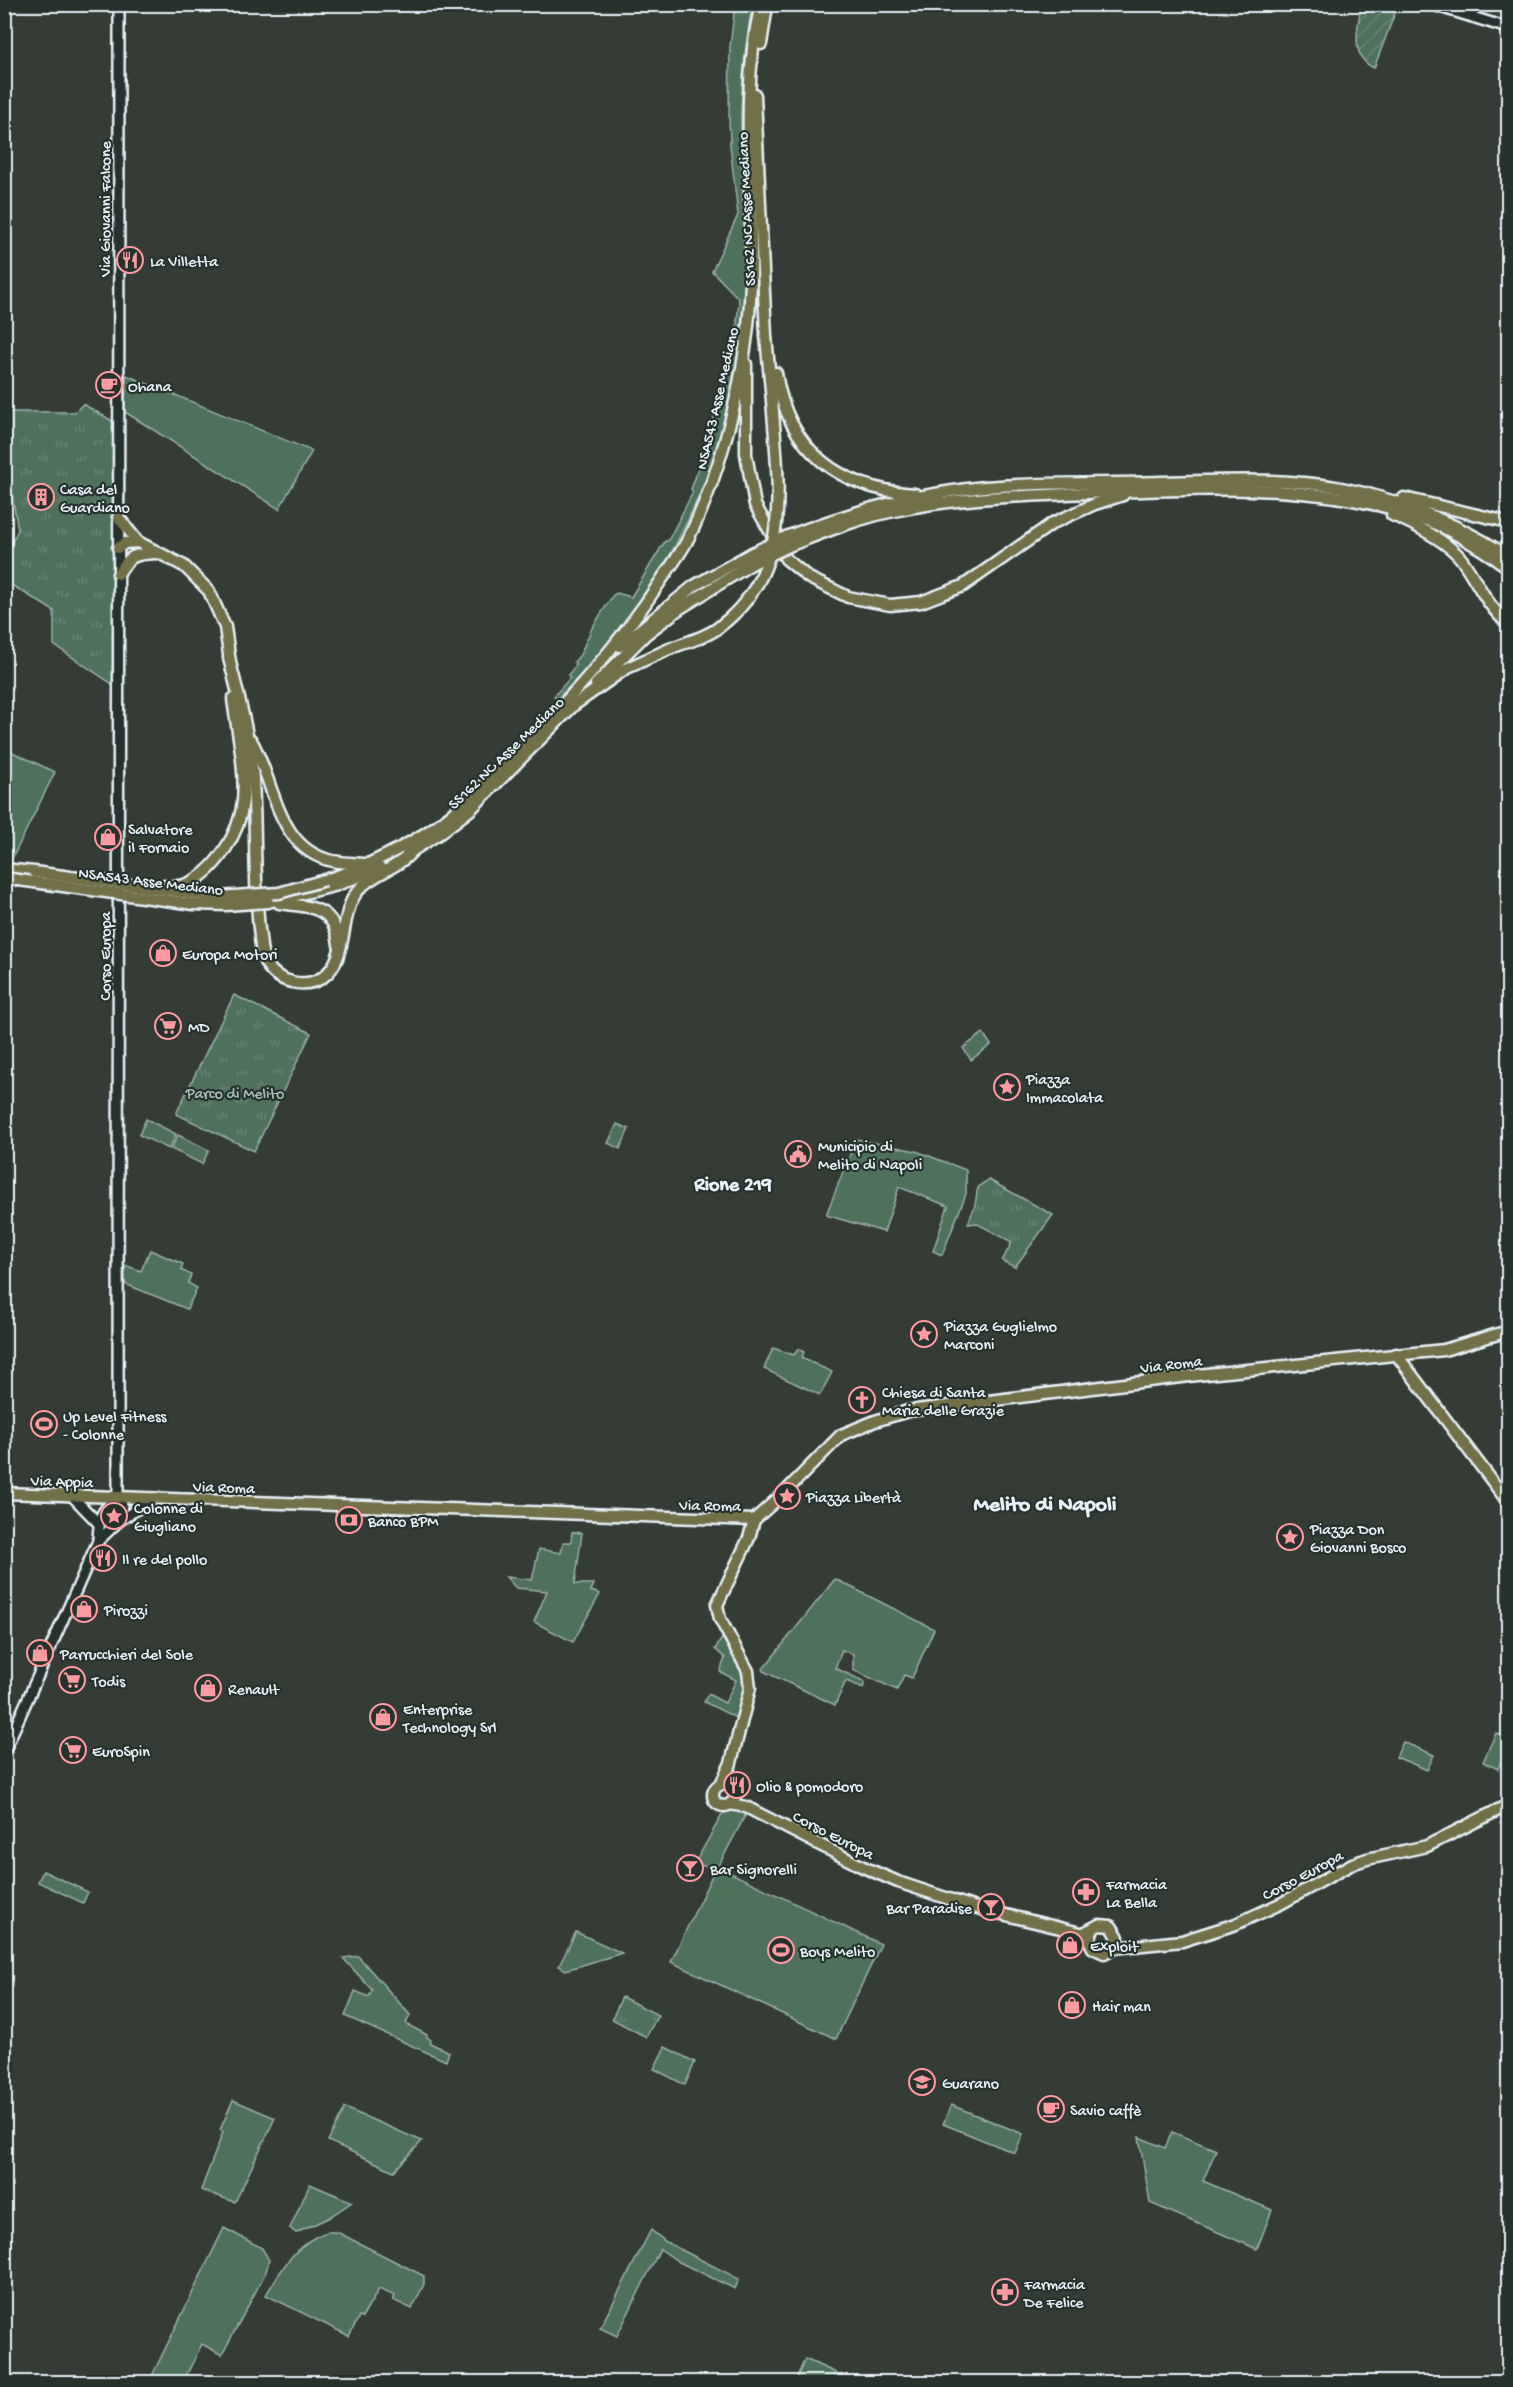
<svg xmlns="http://www.w3.org/2000/svg" width="1513" height="2387" viewBox="0 0 1513 2387" font-family="'Gochi Hand',sans-serif">
  <defs>
    <pattern id="park-tufts" width="24" height="20" patternUnits="userSpaceOnUse" patternTransform="scale(1.5)"><rect width="24" height="20" fill="#4f715c"/><path d="M3 7l-1-3M5 7V3M7 7l1-3M15 17l-1-3M17 17v-4M19 17l1-3" fill="none" stroke="#688674"/></pattern>
    <pattern id="garden-furrows" width="10" height="10" patternUnits="userSpaceOnUse" patternTransform="scale(1.5)"><rect width="10" height="10" fill="#4f715c"/><path d="M-1 1l2-2M0 10L10 0M9 11l2-2" fill="none" stroke="#688674"/></pattern>
  </defs>
  <rect width="100%" height="100%" fill="#343c35"/>
  <filter id="ink" filterUnits="userSpaceOnUse"><feTurbulence type="fractalNoise" baseFrequency=".0167" numOctaves="2"/><feDisplacementMap in="SourceGraphic" scale="12" xChannelSelector="R" yChannelSelector="G"/><feConvolveMatrix kernelMatrix="1 2 1 2 8 2 1 2 1" color-interpolation-filters="sRGB"/></filter>
  <g filter="url(#ink)">
    <g fill="#4f715c" stroke="#9cb1aa" stroke-width="1.5">
      <path d="M735 5H752C746 40 742 76 741 113 740 166 747 218 747 271 746 412 688 556 595 661 583 674 569 687 556 699L554 696 570 678 568 675 576 665 574 662 580 655 592 628 613 595 617 593 631 597 665 541H668L693 492 691 489C709 442 721 396 731 348L735 342 739 302 738 298 712 271 738 215 730 145 729 117 730 47Z"/>
      <path d="M126 375 312 451 279 509 125 412Z"/>
      <path d="M8 750 55 772 5 873 4 757Z"/>
      <path d="M983 1033 991 1045 971 1060 963 1048Z"/>
      <path d="M146 1119 176 1134 169 1149 139 1135Z"/>
      <path d="M617 1124 629 1129 620 1149 608 1143Z"/>
      <path d="M178 1135 209 1150 202 1164 171 1149Z"/>
      <path d="M856 1139 916 1151 966 1170V1194L942 1255 933 1251 948 1206 899 1187 884 1232 826 1215Z"/>
      <path d="M150 1250 183 1264 181 1270 191 1275 188 1283 197 1288 187 1309 125 1284V1265L141 1271Z"/>
      <path d="M773 1348 794 1355 798 1349 804 1352 802 1358 832 1372 820 1395 764 1369Z"/>
      <path d="M572 1532 582 1533 575 1584H594L591 1591 600 1594 573 1642 534 1622 547 1591 516 1588 506 1577 532 1580 539 1549 561 1553 563 1542H571Z"/>
      <path d="M835 1579 934 1629 912 1678 904 1675 897 1690 853 1670V1654L842 1650 835 1668 865 1682 863 1688 846 1681 835 1705 763 1671V1669Z"/>
      <path d="M722 1638C749 1670 749 1680 738 1719L704 1702 708 1694 725 1703 736 1680 720 1672 725 1658 715 1649Z"/>
      <path d="M1496 1733 1508 1738V1744L1498 1769 1483 1762Z"/>
      <path d="M1403 1742 1434 1755 1427 1770 1396 1757Z"/>
      <path d="M730 1809H738L746 1814 718 1867 881 1944 836 2039 671 1962 716 1867 703 1866 696 1861 722 1815Z"/>
      <path d="M43 1871 88 1892 83 1903 38 1882Z"/>
      <path d="M576 1932 622 1953 566 1970 559 1966Z"/>
      <path d="M358 1956 410 2015 406 2024 427 2035V2037L431 2040 430 2043 449 2052 446 2061 345 2016 355 1991 369 1997 372 1990 343 1958Z"/>
      <path d="M665 2047 695 2062 685 2085 654 2069Z"/>
      <path d="M233 2100 275 2118 235 2202 201 2190 223 2132 220 2130Z"/>
      <path d="M951 2105 1023 2134 1015 2153 943 2124Z"/>
      <path d="M345 2108 422 2141 394 2171 328 2141Z"/>
      <path d="M1172 2132 1216 2150 1203 2181 1272 2210 1257 2249 1150 2203 1139 2137 1165 2148Z"/>
      <path d="M310 2184 352 2202 328 2218 296 2233 290 2228Z"/>
      <path d="M224 2228 262 2248 269 2260 266 2272 222 2355 202 2344 183 2382H149Z"/>
      <path d="M651 2230 666 2242 739 2279 735 2289 679 2262 660 2249 617 2336 600 2328Z"/>
      <path d="M327 2232H337L424 2276V2284L412 2309 393 2300 395 2296 379 2289 362 2318 359 2317 349 2336 266 2295C281 2270 297 2241 327 2232Z"/>
      <path d="M805 2359 836 2373 832 2382H804L796 2379Z"/>
    </g>
    <g fill="url(#park-tufts)" stroke="#9cb1aa" stroke-width="1.5">
      <path d="M83 404 114 422V685L54 645V611L5 581 4 557 18 530 5 453V412H75Z"/>
      <path d="M234 995 311 1033 254 1151 176 1114Z"/>
      <path d="M989 1180 1053 1215 1015 1267 1002 1261 1012 1242 976 1223 968 1224C970 1217 974 1210 975 1204 979 1189 973 1188 989 1180Z"/>
      <path d="M622 1997 658 2015 646 2037 612 2019Z"/>
    </g>
    <path fill="url(#garden-furrows)" stroke="#9cb1aa" stroke-width="1.5" d="M1361 5H1398L1374 68C1349 57 1358 27 1361 5Z"/>
    <g fill="none" stroke-linecap="round" stroke-linejoin="round">
      <defs>
        <g id="secondary">
          <path d="M1430 4 1508 28"/>
          <path d="M72 1496 99 1524"/>
          <path d="M119 1521 122 1505 118 1498 119 4"/>
          <path d="M98 1541 119 1521 154 1498"/>
          <path d="M4 1752 98 1541C99 1519 99 1511 118 1498"/>
        </g>
        <g id="primary">
          <path d="M1396 1354 1508 1502"/>
          <path d="M4 1493 754 1520 784 1493 841 1435 875 1421 908 1411 1197 1375 1444 1350 1508 1331"/>
          <path d="M721 1784 731 1763 750 1688 748 1671 720 1619 717 1605 749 1538 754 1520"/>
          <circle cx="724" cy="1795" r="11"/>
          <path d="M730 1804 746 1807 863 1867 898 1882 973 1907 1089 1935"/>
          <path d="M1082 1934 1099 1925 1111 1926 1118 1937 1114 1948 1104 1953 1093 1948 1089 1940 1093 1929"/>
          <path d="M1114 1948 1182 1941 1236 1924 1282 1903 1352 1864 1367 1859 1427 1846 1508 1805"/>
        </g>
        <g id="trunk">
          <path d="M761 44 767 6"/>
          <path d="M755 95 766 336 773 412"/>
          <path d="M746 364V454L755 505 786 559 809 578 848 597 890 605 921 602 963 586 1053 523 1095 504 1123 495"/>
          <path d="M776 373C788 451 839 489 915 494"/>
          <path d="M1404 498 1508 522"/>
          <path d="M1392 515C1413 523 1450 543 1462 560 1479 584 1486 605 1508 624"/>
          <path d="M118 517 138 542 184 566 209 591 225 627 230 662"/>
          <path d="M786 537C849 512 916 494 984 487 1042 482 1102 484 1160 482 1220 481 1283 477 1342 488 1403 500 1456 523 1508 556"/>
          <path d="M791 545C825 532 859 518 894 511 957 497 1024 496 1089 493 1194 489 1302 482 1404 512 1442 523 1476 545 1508 567"/>
          <path d="M118 548 125 543 138 542"/>
          <path d="M118 574C130 555 134 554 156 553"/>
          <path d="M620 646 694 586 752 553"/>
          <path d="M229 658C239 698 250 738 253 779 256 829 254 879 259 929 261 941 260 955 267 965 278 983 306 989 323 977 347 960 340 922 353 898 367 873 397 871 413 850"/>
          <path d="M596 684 646 634 679 609 753 563"/>
          <path d="M251 740C275 781 276 850 333 861 343 863 354 863 365 864"/>
          <path d="M407 854 440 833 471 809 574 705 625 669 669 649"/>
          <path d="M4 869 34 872"/>
          <path d="M325 880C360 870 395 852 426 833 456 814 480 789 505 764 563 707 618 647 662 579 671 566 681 553 688 539 716 484 738 403 746 342 762 230 734 116 761 4"/>
          <path d="M160 886C168 886 177 887 184 885 215 874 240 833 243 801 246 767 237 731 233 699"/>
          <path d="M268 902 334 886 380 868"/>
          <path d="M279 903C309 907 335 905 339 945"/>
        </g>
      </defs>
      <use href="#secondary" stroke="#e8f1f8" stroke-width="14"/>
      <use href="#primary" stroke="#e8f1f8" stroke-width="15"/>
      <use href="#trunk" stroke="#e8f1f8" stroke-width="15"/>
      <use href="#secondary" stroke="#26332d" stroke-width="9"/>
      <use href="#primary" stroke="#726f4a" stroke-width="10"/>
      <use href="#trunk" stroke="#726f4a" stroke-width="10"/>
      <defs>
        <g id="trunk-bridge">
          <path d="M752 553 786 537"/>
          <path d="M753 563 791 545"/>
          <path d="M669 649C685 642 706 638 719 627 791 573 779 491 773 412"/>
          <path d="M34 872 218 897 279 893 325 880"/>
          <path d="M4 878 194 904 226 905 268 902"/>
        </g>
      </defs>
      <use href="#trunk-bridge" stroke="#e8f1f8" stroke-width="15" stroke-linecap="butt"/>
      <use href="#trunk-bridge" stroke="#726f4a" stroke-width="10"/>
    </g>
  </g>
  <defs>
    <symbol id="restaurant-ring" viewBox="-11 -11 22 22"><circle r="9.5" fill="#26332d" stroke="#ff9aa2" stroke-width="1.5"/><path d="M-5-6h1v4h1v-4h1v4h1v-4h1v5L-1.5 .5V6h-2V.5L-5-1ZM5-6V6H3V1.5H1.5Q1.5-4 5-6Z" fill="#ff9aa2"/></symbol>
    <symbol id="cafe-ring" viewBox="-11 -11 22 22"><circle r="9.5" fill="#26332d" stroke="#ff9aa2" stroke-width="1.5"/><path d="M-5.5-4.5H6V0H3Q3 3.5 0 3.5H-2.5Q-5.5 3.5-5.5 0ZM3-3.2v2h1.7v-2ZM-6 4.5H4V6H-6Z" fill="#ff9aa2"/></symbol>
    <symbol id="building-ring" viewBox="-11 -11 22 22"><circle r="9.5" fill="#26332d" stroke="#ff9aa2" stroke-width="1.5"/><path d="M-4-6H4V6H1V3H-1V6H-4ZM-2.5-4.3h1.7v1.8h-1.7ZM.8-4.3h1.7v1.8H.8ZM-2.5-1h1.7V.8h-1.7ZM.8-1h1.7V.8H.8Z" fill="#ff9aa2"/></symbol>
    <symbol id="shop-ring" viewBox="-11 -11 22 22"><circle r="9.5" fill="#26332d" stroke="#ff9aa2" stroke-width="1.5"/><path d="M-5-2.5h2.3a2.7 3.5 0 0 1 5.4 0H5L5.5 6h-11ZM-1.5-2.5h3a1.5 2.3 0 0 0-3 0Z" fill="#ff9aa2"/></symbol>
    <symbol id="supermarket-ring" viewBox="-11 -11 22 22"><circle r="9.5" fill="#26332d" stroke="#ff9aa2" stroke-width="1.5"/><path d="M-6-5.5h2.5l.6 2H6L4.5 2H-2.5L-4.4-4H-6ZM-1.5 3.2a1.3 1.3 0 1 0 .1 0ZM3 3.2a1.3 1.3 0 1 0 .1 0Z" fill="#ff9aa2"/></symbol>
    <symbol id="sight-ring" viewBox="-11 -11 22 22"><circle r="9.5" fill="#26332d" stroke="#ff9aa2" stroke-width="1.5"/><path d="M0-6L1.8-2.2L6-1.7L2.9 1.2L3.7 5.4L0 3.3L-3.7 5.4L-2.9 1.2L-6-1.7L-1.8-2.2Z" fill="#ff9aa2"/></symbol>
    <symbol id="civic-ring" viewBox="-11 -11 22 22"><circle r="9.5" fill="#26332d" stroke="#ff9aa2" stroke-width="1.5"/><path d="M-.6-6.5H3V-4.5H.6V-3L4-1V1h2V6H-6V1h2V-1L-.6-3ZM-1.2 2.5V6h2.4V2.5Z" fill="#ff9aa2"/></symbol>
    <symbol id="church-ring" viewBox="-11 -11 22 22"><circle r="9.5" fill="#26332d" stroke="#ff9aa2" stroke-width="1.5"/><path d="M-1.2-6h2.4v3.5h3.3v2.4h-3.3V6h-2.4V-.1h-3.3v-2.4h3.3Z" fill="#ff9aa2"/></symbol>
    <symbol id="stadium-ring" viewBox="-11 -11 22 22"><circle r="9.5" fill="#26332d" stroke="#ff9aa2" stroke-width="1.5"/><path d="M0-5a6.5 5 0 1 0 0 10a6.5 5 0 1 0 0-10ZM-3.5-1.8h7v3.6h-7Z" fill="#ff9aa2"/></symbol>
    <symbol id="bank-ring" viewBox="-11 -11 22 22"><circle r="9.5" fill="#26332d" stroke="#ff9aa2" stroke-width="1.5"/><path d="M-6-4H6V4H-6ZM0-2.3a2.3 2.3 0 1 0 0 4.6a2.3 2.3 0 1 0 0-4.6Z" fill="#ff9aa2"/></symbol>
    <symbol id="bar-ring" viewBox="-11 -11 22 22"><circle r="9.5" fill="#26332d" stroke="#ff9aa2" stroke-width="1.5"/><path d="M-6-5H6L.8 .8V4.5H3.5V6h-7V4.5H-.8V.8Z" fill="#ff9aa2"/></symbol>
    <symbol id="pharmacy-ring" viewBox="-11 -11 22 22"><circle r="9.5" fill="#26332d" stroke="#ff9aa2" stroke-width="1.5"/><path d="M-2-6h4v4h4v4h-4v4h-4v-4h-4v-4h4Z" fill="#ff9aa2"/></symbol>
    <symbol id="school-ring" viewBox="-11 -11 22 22"><circle r="9.5" fill="#26332d" stroke="#ff9aa2" stroke-width="1.5"/><path d="M0-5L7-2L0 1L-7-2ZM-4 1L0 2.5L4 1V4Q0 6-4 4Z" fill="#ff9aa2"/></symbol>
  </defs>
  <g fill-rule="evenodd">
    <use href="#restaurant-ring" x="115" y="245" width="30" height="30"/>
    <use href="#cafe-ring" x="94" y="370" width="30" height="30"/>
    <use href="#building-ring" x="26" y="482" width="30" height="30"/>
    <use href="#shop-ring" x="93" y="822" width="30" height="30"/>
    <use href="#shop-ring" x="148" y="938" width="30" height="30"/>
    <use href="#supermarket-ring" x="153" y="1011" width="30" height="30"/>
    <use href="#sight-ring" x="992" y="1072" width="30" height="30"/>
    <use href="#civic-ring" x="783" y="1139" width="30" height="30"/>
    <use href="#sight-ring" x="909" y="1319" width="30" height="30"/>
    <use href="#church-ring" x="847" y="1385" width="30" height="30"/>
    <use href="#stadium-ring" x="29" y="1409" width="30" height="30"/>
    <use href="#sight-ring" x="772" y="1481" width="30" height="30"/>
    <use href="#sight-ring" x="99" y="1501" width="30" height="30"/>
    <use href="#bank-ring" x="334" y="1505" width="30" height="30"/>
    <use href="#sight-ring" x="1275" y="1522" width="30" height="30"/>
    <use href="#restaurant-ring" x="88" y="1543" width="30" height="30"/>
    <use href="#shop-ring" x="69" y="1594" width="30" height="30"/>
    <use href="#shop-ring" x="25" y="1638" width="30" height="30"/>
    <use href="#supermarket-ring" x="57" y="1665" width="30" height="30"/>
    <use href="#shop-ring" x="193" y="1673" width="30" height="30"/>
    <use href="#shop-ring" x="368" y="1702" width="30" height="30"/>
    <use href="#supermarket-ring" x="58" y="1735" width="30" height="30"/>
    <use href="#restaurant-ring" x="722" y="1770" width="30" height="30"/>
    <use href="#bar-ring" x="675" y="1853" width="30" height="30"/>
    <use href="#pharmacy-ring" x="1071" y="1877" width="30" height="30"/>
    <use href="#bar-ring" x="976" y="1892" width="30" height="30"/>
    <use href="#shop-ring" x="1055" y="1930" width="30" height="30"/>
    <use href="#stadium-ring" x="766" y="1935" width="30" height="30"/>
    <use href="#shop-ring" x="1057" y="1990" width="30" height="30"/>
    <use href="#school-ring" x="907" y="2067" width="30" height="30"/>
    <use href="#cafe-ring" x="1036" y="2094" width="30" height="30"/>
    <use href="#pharmacy-ring" x="990" y="2277" width="30" height="30"/>
  </g>
  <g text-anchor="middle" stroke-width="4.5" stroke-linejoin="round" paint-order="stroke">
    <g font-size="16" fill="#e8f1f8" stroke="#26332d">
      <text transform="translate(104 209) rotate(-90)" y="6">Via Giovanni Falcone</text>
      <text transform="translate(745 209) rotate(-93)" y="6">SS162 NC Asse Mediano</text>
      <text transform="translate(716 398) rotate(-77)" y="6">NSA543 Asse Mediano</text>
      <text transform="translate(505 752) rotate(-44)" y="6">SS162 NC Asse Mediano</text>
      <text transform="translate(151 880) rotate(7)" y="6">NSA543 Asse Mediano</text>
      <text transform="translate(104 956) rotate(-90)" y="6">Corso Europa</text>
      <text transform="translate(1171 1363) rotate(-7)" y="6">Via Roma</text>
      <text transform="translate(62 1480) rotate(2)" y="6">Via Appia</text>
      <text transform="translate(224 1486) rotate(2)" y="6">Via Roma</text>
      <text transform="translate(710 1504) rotate(1)" y="6">Via Roma</text>
      <text transform="translate(834 1834) rotate(27)" y="6">Corso Europa</text>
      <text transform="translate(1302 1874) rotate(-28)" y="6">Corso Europa</text>
    </g>
    <g font-size="16" fill="#e8f1f8" stroke="#26332d" text-anchor="start">
      <text x="150" y="266">La Villetta</text>
      <text x="128" y="391">Ohana</text>
      <text x="60" y="494">Casa del<tspan x="60" dy="18">Guardiano</tspan></text>
      <text x="128" y="834">Salvatore<tspan x="128" dy="18">il Fornaio</tspan></text>
      <text x="182" y="959">Europa Motori</text>
      <text x="188" y="1032">MD</text>
      <text x="1026" y="1084">Piazza<tspan x="1026" dy="18">Immacolata</tspan></text>
      <text x="818" y="1151">Municipio di<tspan x="818" dy="18">Melito di Napoli</tspan></text>
      <text x="944" y="1331">Piazza Guglielmo<tspan x="944" dy="18">Marconi</tspan></text>
      <text x="882" y="1397">Chiesa di Santa<tspan x="882" dy="18">Maria delle Grazie</tspan></text>
      <text x="63" y="1421">Up Level Fitness<tspan x="63" dy="18">- Colonne</tspan></text>
      <text x="806" y="1502">Piazza Libertà</text>
      <text x="134" y="1513">Colonne di<tspan x="134" dy="18">Giugliano</tspan></text>
      <text x="368" y="1526">Banco BPM</text>
      <text x="1310" y="1534">Piazza Don<tspan x="1310" dy="18">Giovanni Bosco</tspan></text>
      <text x="122" y="1564">Il re del pollo</text>
      <text x="104" y="1615">Pirozzi</text>
      <text x="60" y="1659">Parrucchieri del Sole</text>
      <text x="92" y="1686">Todis</text>
      <text x="228" y="1694">Renault</text>
      <text x="403" y="1714">Enterprise<tspan x="403" dy="18">Technology Srl</tspan></text>
      <text x="92" y="1756">EuroSpin</text>
      <text x="756" y="1791">Olio &amp; pomodoro</text>
      <text x="710" y="1874">Bar Signorelli</text>
      <text x="1106" y="1889">Farmacia<tspan x="1106" dy="18">La Bella</tspan></text>
      <text x="972" y="1913" text-anchor="end">Bar Paradise</text>
      <text x="1090" y="1951">Exploit</text>
      <text x="800" y="1956">Boys Melito</text>
      <text x="1092" y="2011">Hair man</text>
      <text x="942" y="2088">Guarano</text>
      <text x="1070" y="2115">Savio caffè</text>
      <text x="1024" y="2289">Farmacia<tspan x="1024" dy="18">De Felice</tspan></text>
    </g>
    <g font-size="16" fill="#abbeba" stroke="#26332d">
      <text x="235" y="1098">Parco di Melito</text>
    </g>
    <g font-size="20" font-weight="bold" fill="#e8f1f8" stroke="#26332d">
      <text x="733" y="1190">Rione 219</text>
    </g>
    <g font-size="22" font-weight="bold" fill="#e8f1f8" stroke="#26332d">
      <text x="1045" y="1510">Melito di Napoli</text>
    </g>
  </g>
  <rect width="1513" height="2387" fill="none" stroke="#26332d" stroke-width="24"/>
  <rect x="12" y="12" width="1489" height="2363" fill="none" stroke="#e8f1f8" stroke-width="2" filter="url(#ink)"/>
</svg>
